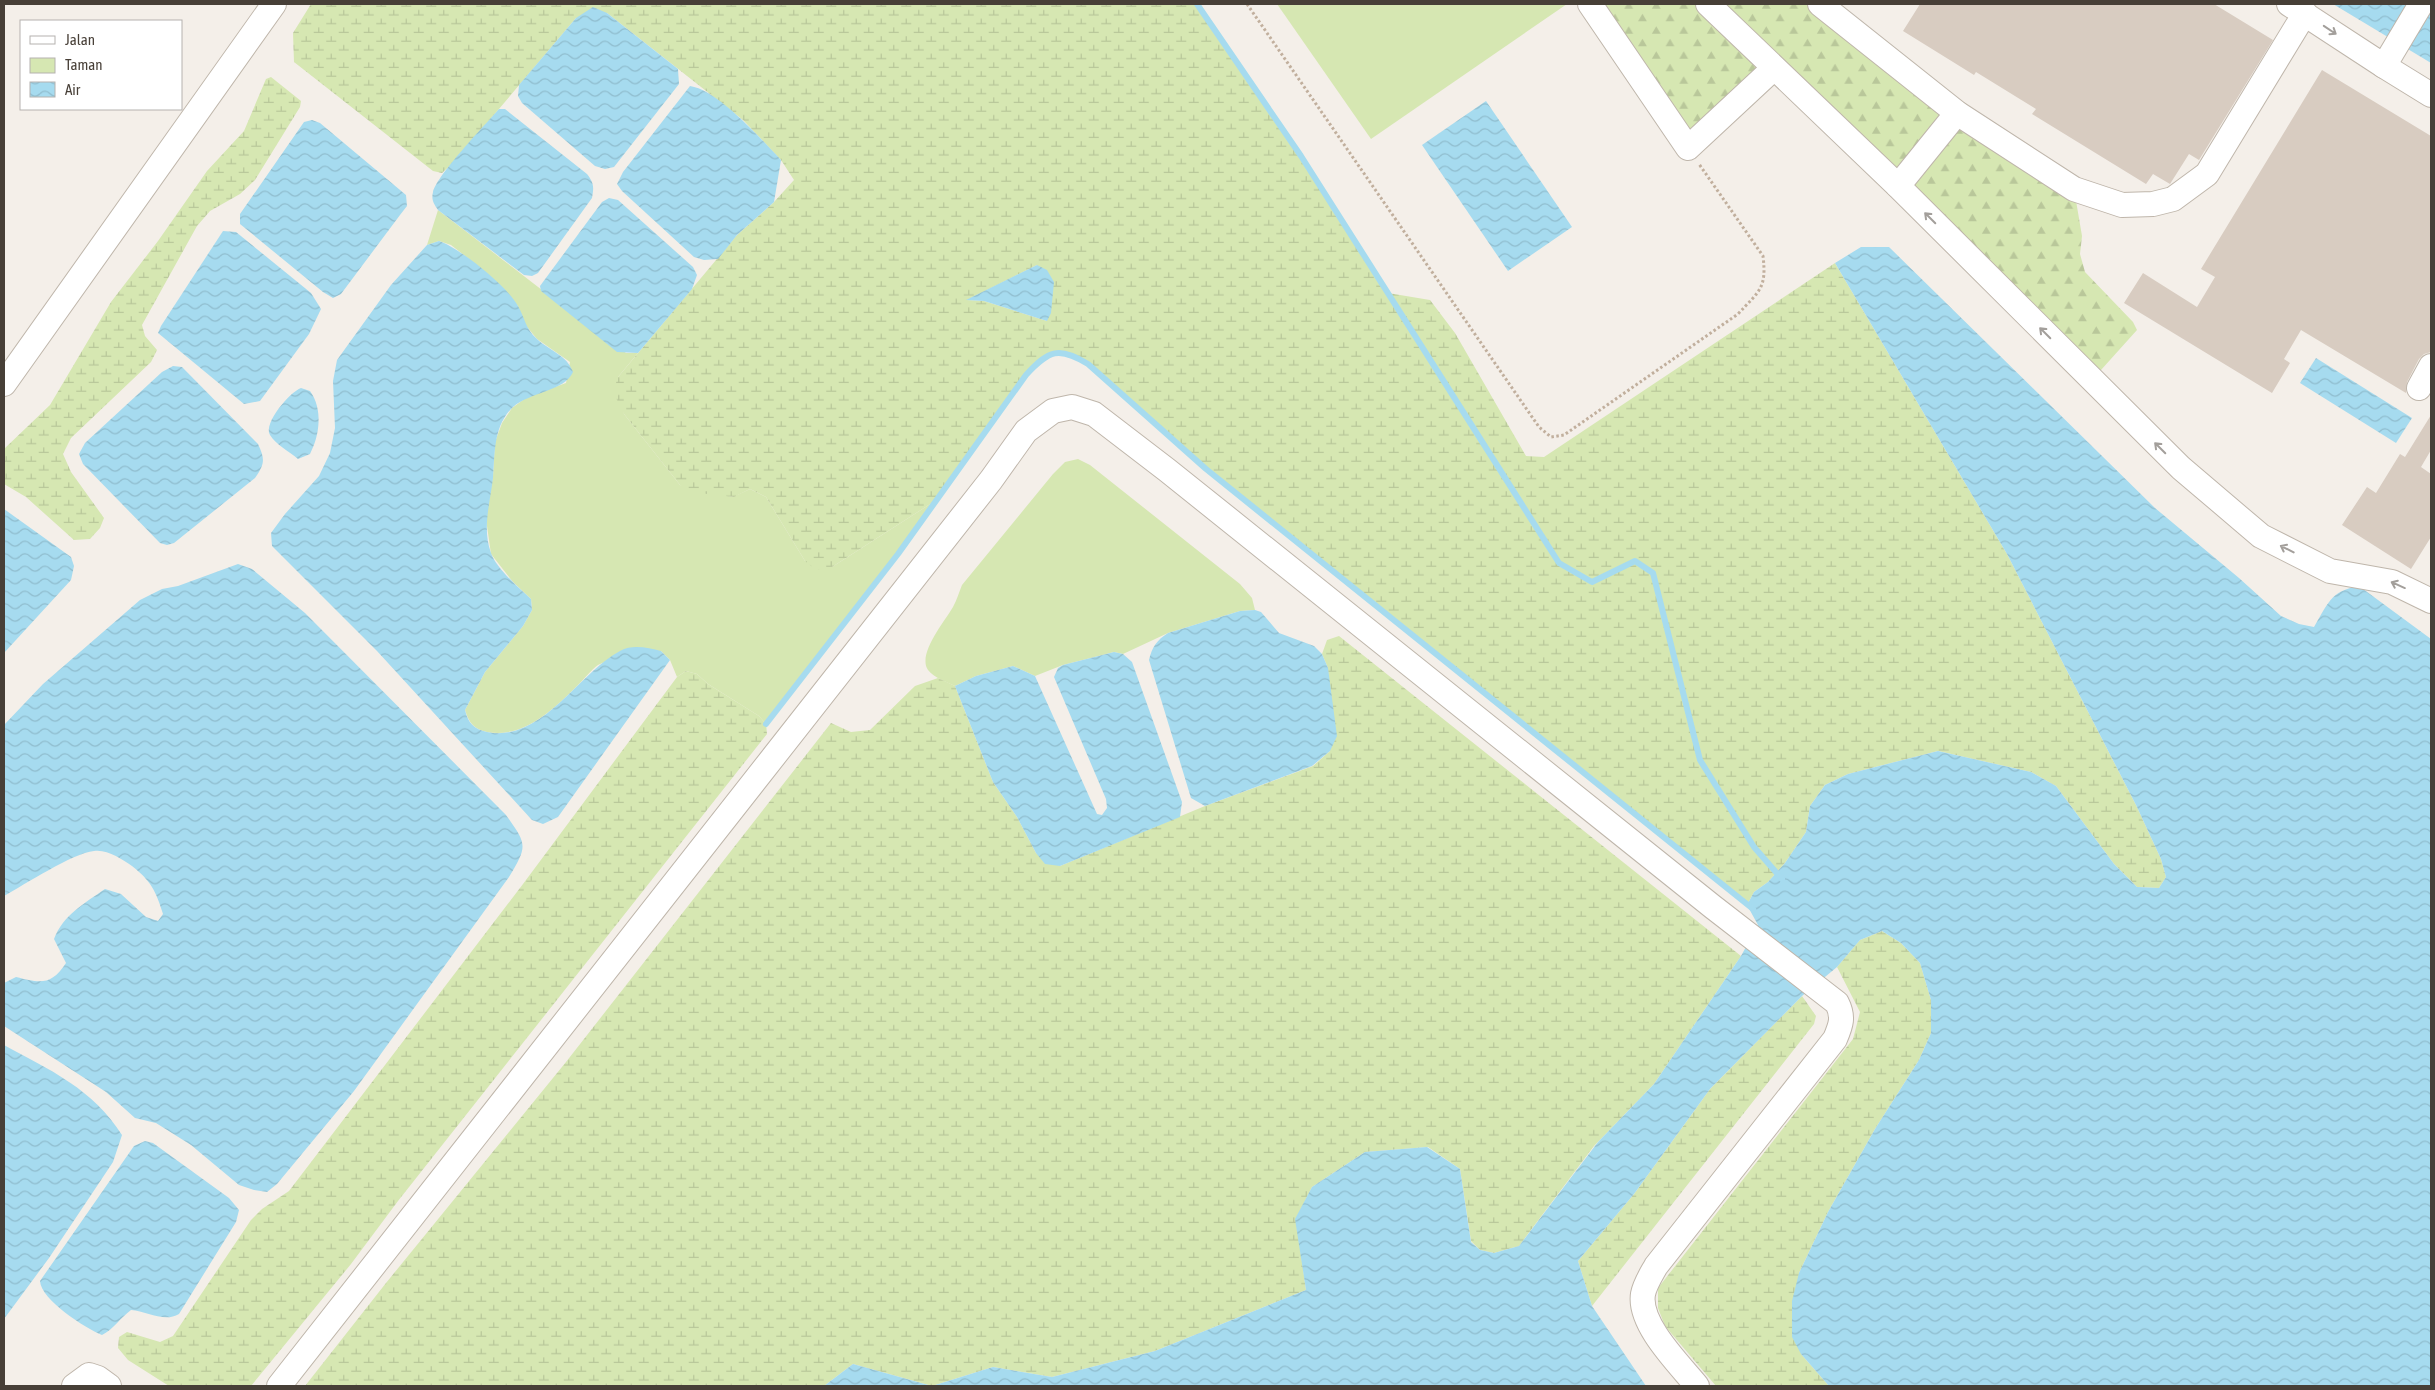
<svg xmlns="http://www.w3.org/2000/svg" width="2435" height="1390" viewBox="0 0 2435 1390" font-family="'Asap Condensed',sans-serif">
  <defs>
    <pattern id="forest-firs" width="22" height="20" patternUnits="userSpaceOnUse" patternTransform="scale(1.25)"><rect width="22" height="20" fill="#d6e7b2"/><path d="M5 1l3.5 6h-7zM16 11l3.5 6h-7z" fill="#b9c79a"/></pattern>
    <pattern id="wetland-marsh" width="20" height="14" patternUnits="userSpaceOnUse" patternTransform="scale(1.25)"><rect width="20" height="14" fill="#d6e7b2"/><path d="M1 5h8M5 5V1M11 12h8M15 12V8" fill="none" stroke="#b9c79a"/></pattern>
    <pattern id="water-waves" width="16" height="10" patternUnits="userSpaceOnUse" patternTransform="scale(1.25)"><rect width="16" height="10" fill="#a6dbef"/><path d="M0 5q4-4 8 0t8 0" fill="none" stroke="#90bdce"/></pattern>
  </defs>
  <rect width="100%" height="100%" fill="#f4efe9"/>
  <g fill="#d6e7b2">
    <path d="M1277 4H1567L1371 139Z"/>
    <path d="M438 210C501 258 563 307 626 353H638L618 377 624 414 680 485 733 497 750 489 766 497 805 561 832 567 938 499 766 724 759 716 708 684 697 674 686 671 677 677 670 660 661 651C648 654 608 659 598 665 591 670 585 678 579 684 555 708 524 739 487 732 474 729 469 723 465 710L485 672 523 626 532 610 531 599 513 582 491 554 486 519 493 476 495 442 502 423 512 408 527 397 566 383 570 362 537 339 523 322 518 306 503 289 474 263 451 245 439 241 427 245Z"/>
    <path d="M1078 459 1090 465 1240 584 1252 598 1255 610 1240 611 1168 633 1123 654 1114 652 1063 665 1035 676 1013 666 976 676 955 686C947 682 934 678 928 670 917 654 945 621 953 607 957 600 959 592 962 585L1053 474 1065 462Z"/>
  </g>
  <path fill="url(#forest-firs)" d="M1590 4H1820L2074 189 2082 236 2080 254 2085 272 2133 322 2137 330 2092 380 1775 68 1688 148Z"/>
  <g fill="url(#wetland-marsh)" fill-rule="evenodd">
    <path d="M311 4H1197L1301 156 1388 293 1430 300 1455 333 1526 456 1544 457 1835 263 2007 554 2136 805 2161 859 2166 877 2159 888 2137 887 2114 864 2056 786 2031 772 1938 751 1848 774 1825 785 1810 806 1806 832 1785 863 1768 882 1754 892 1747 905 1206 469 1088 364C1059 346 1049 350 1026 375L938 499 832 567 816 570 805 561 766 497 750 489 734 497 690 492 680 485 624 414 613 392 618 377 737 235 774 202 794 180 781 160 743 120 607 13 576 18 454 162 442 173 433 171 294 62 293 33ZM1037 265 1047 321 984 301 967 300Z"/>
    <path d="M271 77 301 101 300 107 255 180 240 194 210 211 197 226 142 325 145 336 157 350 151 362 71 438 63 454 71 472 104 518 100 528 90 539 74 540 26 497 4 484V449L50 405 111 302 158 241 207 171 244 131 266 79Z"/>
    <path d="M1339 636 1741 956 1654 1084 1594 1146 1519 1246 1494 1253 1480 1250 1471 1241 1460 1169 1428 1147 1365 1152 1312 1187 1296 1219 1306 1290 1155 1351 1052 1377 993 1367 932 1386 853 1364 824 1386H305L386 1283 566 1062 831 723 851 732 870 730 915 686 938 678 955 686 993 782 1017 817 1036 853 1060 866 1205 806 1313 766 1330 751 1328 668 1322 654 1327 640Z"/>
    <path d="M686 671 697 674 708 684 759 716 766 724 767 734 398 1201 351 1264 251 1386H169L128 1360 118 1348 119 1337 127 1332 160 1342 173 1336 251 1220 262 1209 289 1191 523 884 677 677Z"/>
    <path d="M1882 931 1901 943 1920 963 1931 1000V1033L1919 1060 1875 1129 1828 1212 1799 1273 1801 1354 1829 1386H1716L1665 1326 1658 1308V1288L1853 1039 1860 1012 1837 967 1860 940Z"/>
    <path d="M1802 996 1816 1016 1814 1024 1592 1306 1578 1261 1634 1194 1710 1089Z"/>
  </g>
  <g fill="url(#water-waves)">
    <path d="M2333 4H2431V63Z"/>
    <path d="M593 7 607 13 678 69 679 84 614 167 605 169 595 166 522 103 518 96 519 85 576 18Z"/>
    <path d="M690 86C718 90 761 139 781 160L774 202 737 235 718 259 704 260 694 257 622 191 617 184 623 172Z"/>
    <path d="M1486 101 1572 227 1508 271 1422 145Z"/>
    <path d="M499 109H505L587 174C594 183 594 187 592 198L538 273 532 276 524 275 438 210C434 204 431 200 433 192 437 175 485 125 499 109Z"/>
    <path d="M312 120 320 123 406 195 407 206 400 215 341 294 333 298 323 292 240 224V214L304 122Z"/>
    <path d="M609 198 618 200 693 267 697 275 692 289 638 353 617 352 541 291 540 286 602 202Z"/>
    <path d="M223 231 236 232 311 293 321 309 309 334 260 401 244 404 158 333 161 326Z"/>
    <path d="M439 241C460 248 507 286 518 306 525 318 525 328 537 339 550 351 567 355 573 372 565 391 530 392 513 407 493 426 495 454 493 478 490 503 482 529 491 553 496 568 519 588 531 599L532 610 523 626 485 672 465 710C468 723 474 729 487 732 542 743 578 673 620 651 633 644 648 648 661 651L670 660 558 817 543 824 532 820 377 651 272 546 271 533 285 514 319 476 330 453 335 428 333 381 337 360 391 285 427 245Z"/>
    <path d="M1861 247H1889L2155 508 2239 578 2281 616 2299 624 2314 627C2328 604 2330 591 2359 586L2431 639V1386H1829L1801 1354 1792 1337V1301L1799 1273 1828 1212 1875 1129 1919 1060 1931 1033V1000L1920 963 1901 943 1882 931 1860 940 1837 967 1802 996 1710 1089 1634 1194 1578 1261 1592 1306 1646 1386H824L853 1364 932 1386 993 1367 1052 1377 1155 1351 1306 1290 1295 1219 1312 1187 1365 1152 1427 1147 1460 1169 1471 1242 1480 1250 1494 1253 1519 1246 1598 1142 1654 1084 1741 956 1758 925 1747 905 1754 892 1768 882 1785 863 1806 832 1810 806 1825 785 1848 774 1938 751 2031 772 2056 786 2114 864 2137 887 2159 888 2166 877 2161 859 2136 805 2007 554 1835 263Z"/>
    <path d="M1037 265 1047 270 1054 282 1051 313 1047 321 984 301 966 300Z"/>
    <path d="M2316 358 2412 418 2396 443 2300 383Z"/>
    <path d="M173 366 182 367 258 444C265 459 265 464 255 478L174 543 167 545 160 543 83 464 79 454 85 443 162 372Z"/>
    <path d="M301 388 310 391C323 409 320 435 310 454L298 459C290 452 275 444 270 435 263 423 290 392 301 388Z"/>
    <path d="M4 509 71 557 74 566 71 580 4 653Z"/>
    <path d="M238 564 252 569 305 613 506 815C527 845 528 845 509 877L354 1091 277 1184 267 1192 254 1190 239 1185 191 1145 156 1123 135 1118 106 1092 4 1026V983L16 977C40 983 51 986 66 963L54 939C63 915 85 903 105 889L121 894 146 917 158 921 163 914C156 891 151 881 132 866 122 859 107 849 94 851 73 853 24 885 4 896V725L43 684 140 600 162 589 178 586Z"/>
    <path d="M1255 610 1261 612 1279 633 1314 646 1322 654 1328 668 1337 736 1330 751 1312 766 1205 806 1191 798 1149 660C1152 647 1157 640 1168 633L1240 611Z"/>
    <path d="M1114 652 1123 654 1132 662 1182 802 1180 817 1060 866 1045 864 1036 853 1017 817 993 782 955 686 976 676 1013 666 1035 676 1097 814 1102 815 1107 808 1106 799 1054 677 1058 668 1063 665Z"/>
    <path d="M4 1045C50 1070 93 1089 122 1135L113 1162 49 1258 4 1319Z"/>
    <path d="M145 1141 153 1143 229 1198 239 1210 236 1222 179 1314C164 1323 147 1311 131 1310 120 1318 114 1329 102 1335 85 1328 41 1300 40 1281L134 1146Z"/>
  </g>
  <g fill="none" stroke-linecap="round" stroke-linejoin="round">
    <g stroke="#a6dbef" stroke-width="6">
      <path d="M1197 4 1301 156 1559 563 1592 582 1635 561 1653 573 1700 760 1754 847 1782 879"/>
      <path d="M766 724 898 554 1026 375C1049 350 1059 346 1088 364L1206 469 1753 909"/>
    </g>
  </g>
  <g fill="#d8ccc1">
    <path d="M1920 4H2214L2273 40 2199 160 2189 154 2170 184 2153 174 2146 184 2032 114 2036 109 1976 72 1974 75 1903 31Z"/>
    <path d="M2322 70 2431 136V352L2424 354 2419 359 2407 382 2406 393 2301 330 2284 359 2290 363 2272 393 2124 303 2143 273 2197 307 2215 277 2201 269Z"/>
    <path d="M2431 415V450L2421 467 2431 474V537L2411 569 2342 525 2367 487 2376 493 2400 454 2405 457Z"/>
  </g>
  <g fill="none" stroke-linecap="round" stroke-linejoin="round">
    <defs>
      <g id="minor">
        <path d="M1590 4 1688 148 1774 68"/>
        <path d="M1708 4 1898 186 2181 468 2261 536 2330 571 2392 582 2431 601"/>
        <path d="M1820 4 1957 113 2074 189 2122 205 2153 204 2173 199 2207 174 2305 13"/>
        <path d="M2289 4 2384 66 2431 95"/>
        <path d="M2384 66 2421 4"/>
        <path d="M1898 186 1957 113"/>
        <path d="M4 384 274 4"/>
        <path d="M2419 388 2431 366"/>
        <path d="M74 1386 89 1375 98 1378 109 1386"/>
        <path d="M279 1386 991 480 1026 431 1053 411 1072 407 1094 414 1167 470 1713 907 1837 1003C1844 1017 1841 1025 1835 1039L1656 1266C1651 1275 1645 1284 1643 1294 1638 1324 1679 1364 1697 1386"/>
      </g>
    </defs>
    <use href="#minor" stroke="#bfb6ab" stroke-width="26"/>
    <path stroke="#c1af9d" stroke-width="3" stroke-dasharray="2.5 2.5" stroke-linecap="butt" d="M1247 4 1539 427 1551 437 1564 435 1738 314C1759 291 1767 289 1763 256L1699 164"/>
    <use href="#minor" stroke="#fff" stroke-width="24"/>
  </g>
  <defs><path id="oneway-shaft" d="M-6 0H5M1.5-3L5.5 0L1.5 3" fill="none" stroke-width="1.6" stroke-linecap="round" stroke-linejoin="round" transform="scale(1.25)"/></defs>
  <g stroke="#a39f9b">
    <use href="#oneway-shaft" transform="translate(2330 30) rotate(34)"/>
    <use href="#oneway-shaft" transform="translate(1930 218) rotate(-135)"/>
    <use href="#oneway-shaft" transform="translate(2045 333) rotate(-135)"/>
    <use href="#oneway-shaft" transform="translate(2160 448) rotate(-135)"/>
    <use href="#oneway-shaft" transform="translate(2287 549) rotate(-153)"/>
    <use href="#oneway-shaft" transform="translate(2398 585) rotate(-156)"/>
  </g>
  <rect width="2435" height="1390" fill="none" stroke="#473f37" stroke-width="10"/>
  <rect x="20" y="20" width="162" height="90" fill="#ffffff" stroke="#b5b2af"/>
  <rect x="30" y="36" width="25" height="8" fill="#ffffff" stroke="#b5b2af"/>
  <text x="65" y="45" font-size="15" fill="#473f37">Jalan</text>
  <rect x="30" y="58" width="25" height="15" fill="#d6e7b2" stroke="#b5b2af"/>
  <text x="65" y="70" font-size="15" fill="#473f37">Taman</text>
  <rect x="30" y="82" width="25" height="15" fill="url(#water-waves)" stroke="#b5b2af"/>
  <text x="65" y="95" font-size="15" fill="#473f37">Air</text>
</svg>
